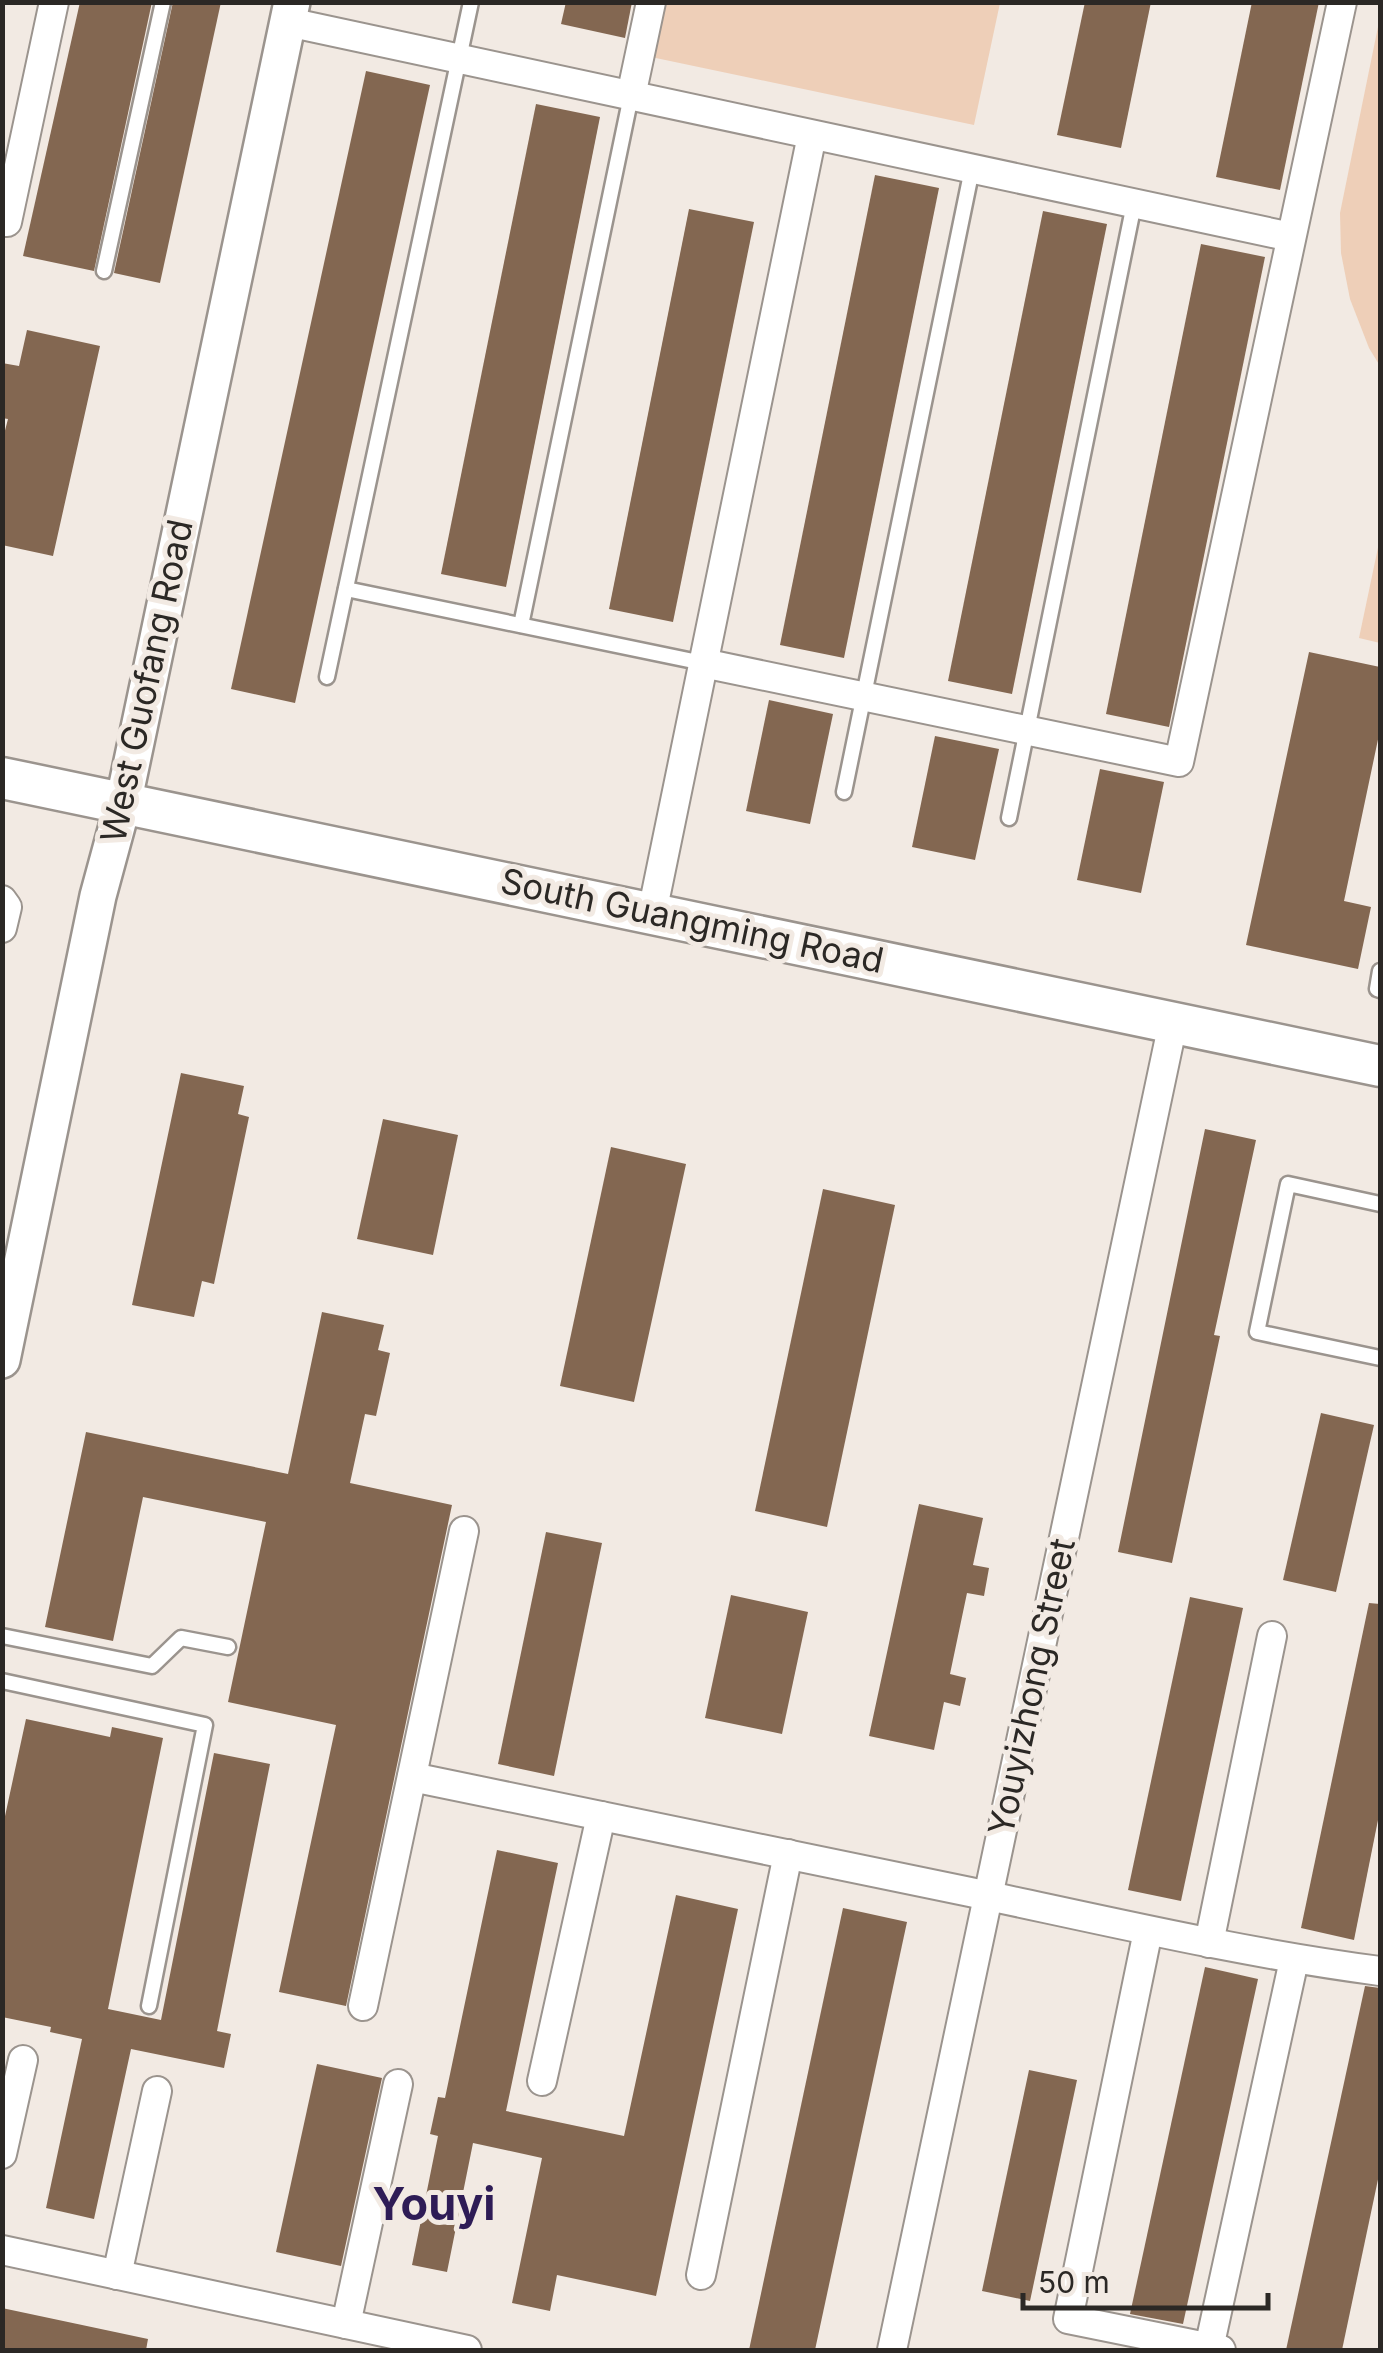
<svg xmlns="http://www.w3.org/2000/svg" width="1383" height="2353" viewBox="0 0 1383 2353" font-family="Inter,sans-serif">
  <rect width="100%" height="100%" fill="#f2eae3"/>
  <g fill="#eecfb8">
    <path d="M662 3H1000L974 125 651 57Z"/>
    <path d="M1380 17V366L1369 348 1350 299 1341 253 1340 213Z"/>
    <path d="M1380 538V643L1359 638Z"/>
  </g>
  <g fill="#836751">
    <path d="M80 2H152L94 271 23 256Z"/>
    <path d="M173 2H221L160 283 114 273Z"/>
    <path d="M566 2H632L625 38 561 24Z"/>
    <path d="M1085 2H1151L1121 148 1057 135Z"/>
    <path d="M1252 2H1319L1280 190 1216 177Z"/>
    <path d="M366 71 430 85 295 703 231 689Z"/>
    <path d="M536 104 600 117 506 587 441 574Z"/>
    <path d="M875 175 939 188 844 658 780 645Z"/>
    <path d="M689 209 754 222 673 622 609 609Z"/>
    <path d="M1043 211 1107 224 1012 694 948 681Z"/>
    <path d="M1201 244 1265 257 1169 727 1106 714Z"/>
    <path d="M27 330 100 346 53 556 2 545V442L8 419 2 418V363L19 366Z"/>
    <path d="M1309 652 1380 667V730L1344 901 1371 907 1358 969 1246 945Z"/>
    <path d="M769 700 833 714 810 824 746 811Z"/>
    <path d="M935 736 999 749 975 860 912 847Z"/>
    <path d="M1100 769 1164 782 1141 893 1077 880Z"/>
    <path d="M181 1073 244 1086 238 1114 249 1117 214 1284 202 1281 194 1317 132 1305Z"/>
    <path d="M383 1119 458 1135 433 1255 357 1239Z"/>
    <path d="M1205 1129 1256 1140 1214 1335 1220 1336 1172 1563 1118 1552Z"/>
    <path d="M611 1147 686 1164 634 1402 560 1386Z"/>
    <path d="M823 1189 895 1205 827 1527 755 1511Z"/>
    <path d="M322 1312 384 1325 378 1350 390 1353 376 1416 365 1414 350 1483 452 1505 346 2006 279 1992 336 1725 228 1702 266 1522 143 1497 113 1641 45 1627 86 1432 288 1474Z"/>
    <path d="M1321 1413 1374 1425 1336 1592 1283 1580Z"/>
    <path d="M919 1504 983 1518 973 1565 989 1568 984 1596 967 1593 950 1674 966 1678 960 1706 944 1702 934 1750 869 1736Z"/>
    <path d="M546 1532 602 1543 554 1776 498 1764Z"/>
    <path d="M731 1595 808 1612 782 1734 705 1718Z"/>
    <path d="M1190 1597 1243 1608 1181 1901 1128 1890Z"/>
    <path d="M1369 1603 1380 1604V1810L1354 1940 1301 1928Z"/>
    <path d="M26 1719 110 1737 112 1727 163 1738 108 2009 161 2020 214 1753 270 1764 217 2031 231 2034 224 2068 131 2049 94 2219 46 2208 82 2039 50 2032 51 2027 2 2017V1830Z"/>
    <path d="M497 1850 558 1863 506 2111 624 2136 676 1895 738 1909 656 2296 557 2275 550 2311 512 2303 542 2158 473 2143 447 2272 412 2265 438 2136 430 2134 438 2097 445 2098Z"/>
    <path d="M843 1908 907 1922 815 2350H749Z"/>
    <path d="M1205 1967 1258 1979 1183 2324 1130 2314Z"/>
    <path d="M1365 1986 1380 1988V2170L1342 2350H1286Z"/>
    <path d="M317 2064 382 2078 341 2266 276 2252Z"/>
    <path d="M1029 2070 1077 2080 1030 2301 982 2291Z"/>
    <path d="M2 2308 148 2339 146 2350H2Z"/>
  </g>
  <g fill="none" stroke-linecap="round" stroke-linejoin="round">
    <defs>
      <g id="service">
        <path d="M104 271 163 2"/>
        <path d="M346 589 703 663"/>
        <path d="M521 625 631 96"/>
        <path d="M327 677 471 2"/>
        <path d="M844 792 972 169"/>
        <path d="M1009 818 1134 204"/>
        <path d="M1380 971 1377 989 1380 990"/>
        <path d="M1380 1204 1288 1184 1257 1332 1380 1358"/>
        <path d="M2 1636 152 1666 181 1638 228 1647"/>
        <path d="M2 1681 205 1725 149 2006"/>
      </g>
      <g id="minor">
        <path d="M288 22 1291 237"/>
        <path d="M631 96 651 2"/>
        <path d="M7 222 54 2"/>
        <path d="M703 663 1179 762 1342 2"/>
        <path d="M2 900 7 907 2 928"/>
        <path d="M652 913 812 135"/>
        <path d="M412 1777C598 1815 784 1853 970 1892 1107 1921 1242 1953 1380 1971"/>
        <path d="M1148 1931 1068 2319 1221 2350"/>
        <path d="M1209 1943 1272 1636"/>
        <path d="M363 2006 464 1531"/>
        <path d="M542 2081 601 1816"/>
        <path d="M2 2154 23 2060"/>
        <path d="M2 2250 467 2350"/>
        <path d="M117 2275 157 2091"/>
        <path d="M701 2275 788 1854"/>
        <path d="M346 2324 398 2084"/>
        <path d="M1209 2348 1294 1960"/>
        <path d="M892 2350 1173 1023"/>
      </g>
      <path id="tertiary" d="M2 1360 98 896 123 804 292 2"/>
      <path id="secondary" d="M2 778 1380 1066"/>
    </defs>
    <use href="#service" stroke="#9b948e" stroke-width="19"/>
    <use href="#minor" stroke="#9b948e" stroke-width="32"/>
    <use href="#tertiary" stroke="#9b948e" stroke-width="40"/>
    <use href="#secondary" stroke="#9b948e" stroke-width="45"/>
    <use href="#service" stroke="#fff" stroke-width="14"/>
    <use href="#minor" stroke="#fff" stroke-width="28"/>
    <use href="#tertiary" stroke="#fff" stroke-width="35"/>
    <use href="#secondary" stroke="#fff" stroke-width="40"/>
  </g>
  <g text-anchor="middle" stroke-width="10" stroke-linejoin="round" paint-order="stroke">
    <g font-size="35" fill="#2b2825" stroke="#f2eae3">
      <text transform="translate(147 681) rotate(-78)" y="12">West Guofang Road</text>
      <text transform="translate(692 921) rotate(12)" y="12">South Guangming Road</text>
      <text transform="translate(1032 1687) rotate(-78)" y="12">Youyizhong Street</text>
    </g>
    <g font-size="45" font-weight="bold" fill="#2e1c56" stroke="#f2eae3">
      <text x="434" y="2220">Youyi</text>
    </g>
  </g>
  <rect width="1383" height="2353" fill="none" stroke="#2b2825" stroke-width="10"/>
  <path d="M1023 2293v15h245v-15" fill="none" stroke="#2b2825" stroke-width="5"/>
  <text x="1038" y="2293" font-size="30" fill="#2b2825" stroke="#f2eae3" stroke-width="8" paint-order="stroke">50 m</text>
</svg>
